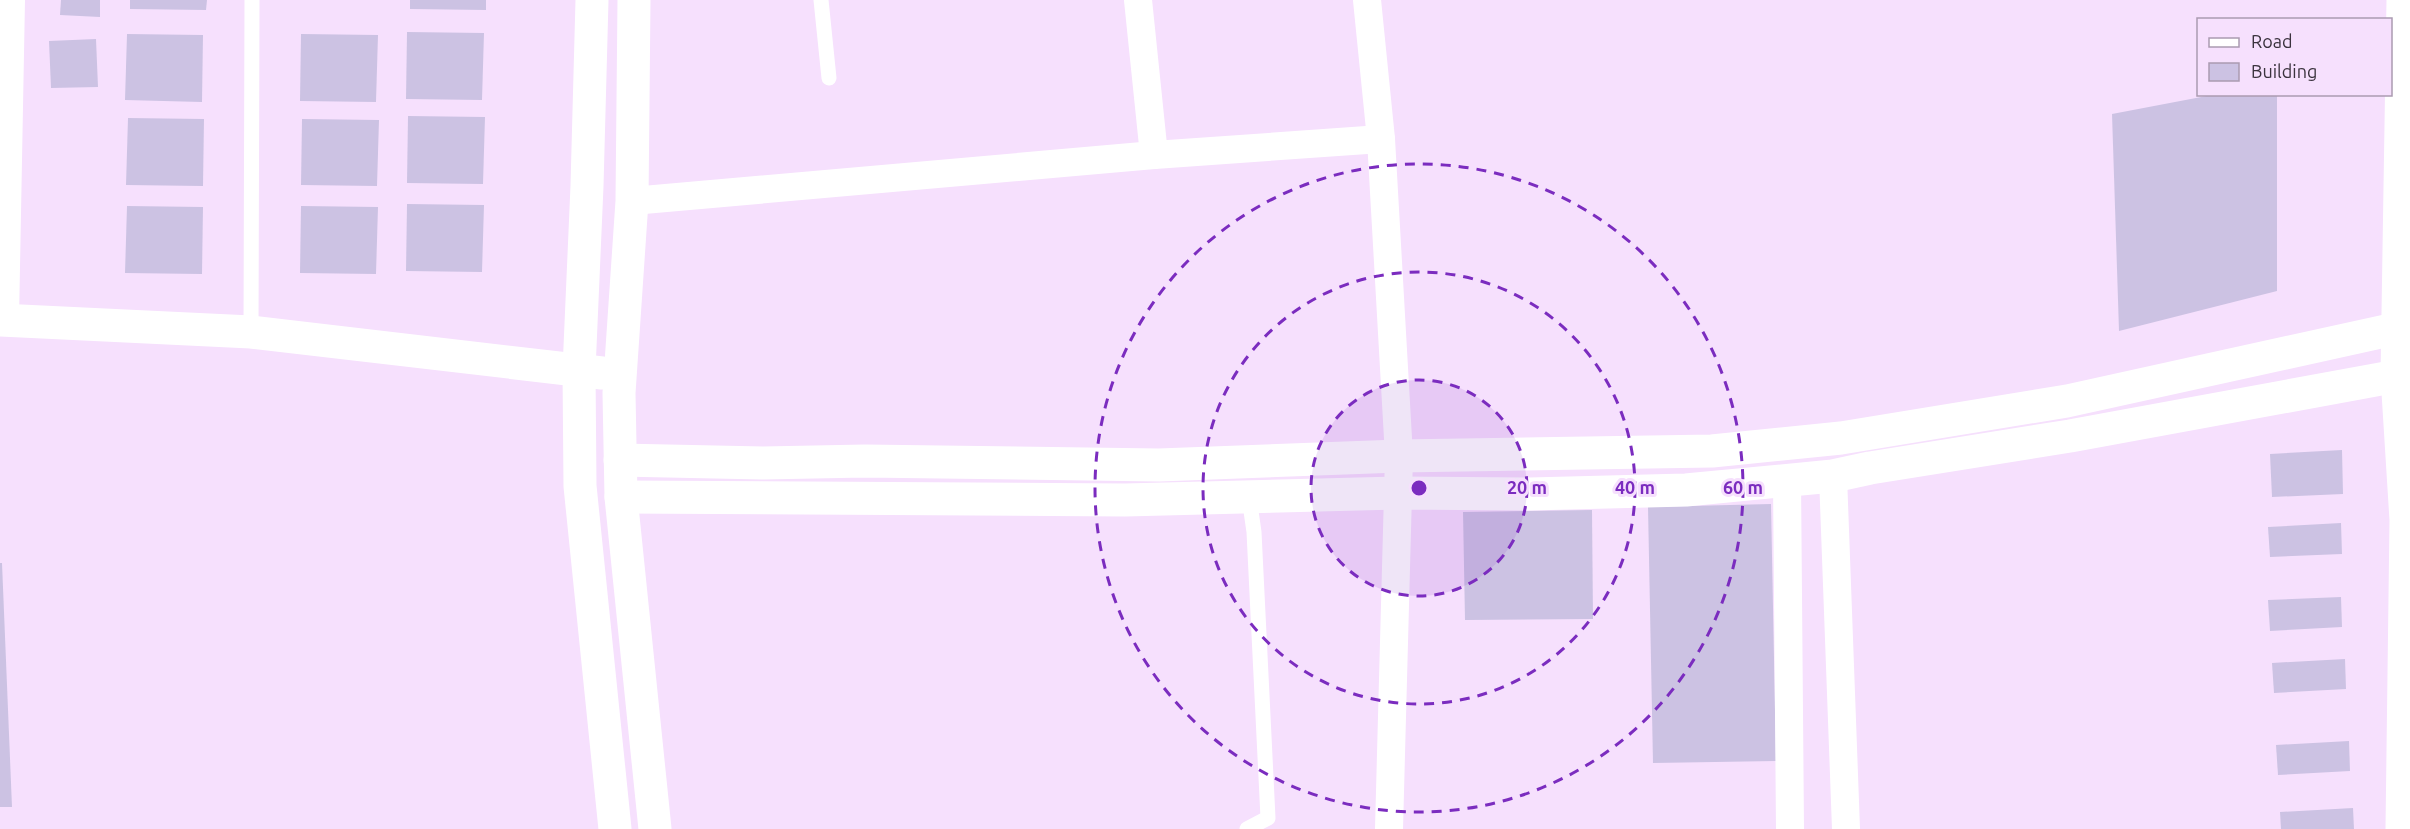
<svg xmlns="http://www.w3.org/2000/svg" width="2410" height="829" viewBox="0 0 2410 829" font-family="Ubuntu,sans-serif">
  <rect width="100%" height="100%" fill="#f6e0fd"/>
  <g fill="#ccc2e3">
    <path d="M61 0H100V17L60 15Z"/>
    <path d="M130 0H207L206 10 130 9Z"/>
    <path d="M410 0H486V10L410 9Z"/>
    <path d="M407 32 484 33 482 100 406 99Z"/>
    <path d="M127 34 203 35 202 102 125 100Z"/>
    <path d="M301 34 378 35 376 102 300 101Z"/>
    <path d="M96 39 98 87 51 88 49 41Z"/>
    <path d="M2217 94H2277V291L2119 331 2112 114Z"/>
    <path d="M408 116 485 117 483 184 407 183Z"/>
    <path d="M128 118 204 119 203 186 126 185Z"/>
    <path d="M302 119 379 120 377 186 301 185Z"/>
    <path d="M407 204 484 205 482 272 406 271Z"/>
    <path d="M127 206 203 207 202 274 125 273Z"/>
    <path d="M301 206 378 207 376 274 300 273Z"/>
    <path d="M2342 450 2343 494 2272 497 2270 454Z"/>
    <path d="M1771 504 1776 761 1653 763 1648 507Z"/>
    <path d="M1592 510 1593 619 1465 620 1463 512Z"/>
    <path d="M2341 523 2342 554 2270 557 2268 527Z"/>
    <path d="M0 563H2L12 807H0Z"/>
    <path d="M2341 597 2342 627 2270 631 2268 600Z"/>
    <path d="M2345 659 2346 689 2274 693 2272 663Z"/>
    <path d="M2349 741 2350 771 2278 775 2276 745Z"/>
    <path d="M2353 808 2354 829H2281L2280 812Z"/>
  </g>
  <g fill="none" stroke-linecap="round" stroke-linejoin="round">
    <g stroke="#fff" stroke-width="15">
      <path d="M821 0 829 78"/>
      <path d="M251 332 252 0"/>
      <path d="M1247 829 1268 818 1254 532 1249 497"/>
    </g>
    <g stroke="#fff" stroke-width="28">
      <path d="M1138 0 1154 155"/>
      <path d="M1367 0 1381 139"/>
      <path d="M632 201 1154 155 1381 139 1399 456 1389 829"/>
      <path d="M5 320 11 0"/>
      <path d="M1833 476 1846 829"/>
      <path d="M1787 480 1790 829"/>
    </g>
    <g stroke="#fff" stroke-width="33">
      <path d="M592 0 587 186 579 370 580 486 615 829"/>
      <path d="M634 0 632 201 619 393 621 497 655 829"/>
      <path d="M0 320 251 332 602 373"/>
      <path d="M620 460 763 463 865 461 1159 465 1399 456 1712 451 1841 438 2067 401 2399 328"/>
      <path d="M621 497 1125 500 1398 493 1530 494 1686 490 1833 476 1870 468 2070 436 2397 376"/>
      <path d="M2402 829 2406 520 2397 376 2403 0"/>
    </g>
  </g>
  <circle cx="1419" cy="488" r="108" fill="#7b2cbf" fill-opacity=".12"/>
  <g fill="none" stroke="#7b2cbf" stroke-width="3" stroke-dasharray="10 8">
    <circle cx="1419" cy="488" r="108"/>
    <circle cx="1419" cy="488" r="216"/>
    <circle cx="1419" cy="488" r="324"/>
  </g>
  <circle cx="1419" cy="488" r="9" fill="#7b2cbf" stroke="#f6e0fd" stroke-width="3"/>
  <g font-size="18" text-anchor="middle" font-weight="bold" fill="#7b2cbf" stroke="#f6e0fd" stroke-width="6" stroke-linejoin="round" paint-order="stroke">
    <text x="1527" y="494">20 m</text>
    <text x="1635" y="494">40 m</text>
    <text x="1743" y="494">60 m</text>
  </g>
  <rect x="2197" y="18" width="195" height="78" fill="#f6e0fd" stroke="#ab9bb1" stroke-width="1.5"/>
  <rect x="2209" y="38" width="30" height="9" fill="#ffffff" stroke="#ab9bb1" stroke-width="1.5"/>
  <text x="2251" y="48" font-size="18" fill="#3b333e">Road</text>
  <rect x="2209" y="63" width="30" height="18" fill="#ccc2e3" stroke="#ab9bb1" stroke-width="1.5"/>
  <text x="2251" y="78" font-size="18" fill="#3b333e">Building</text>
</svg>
